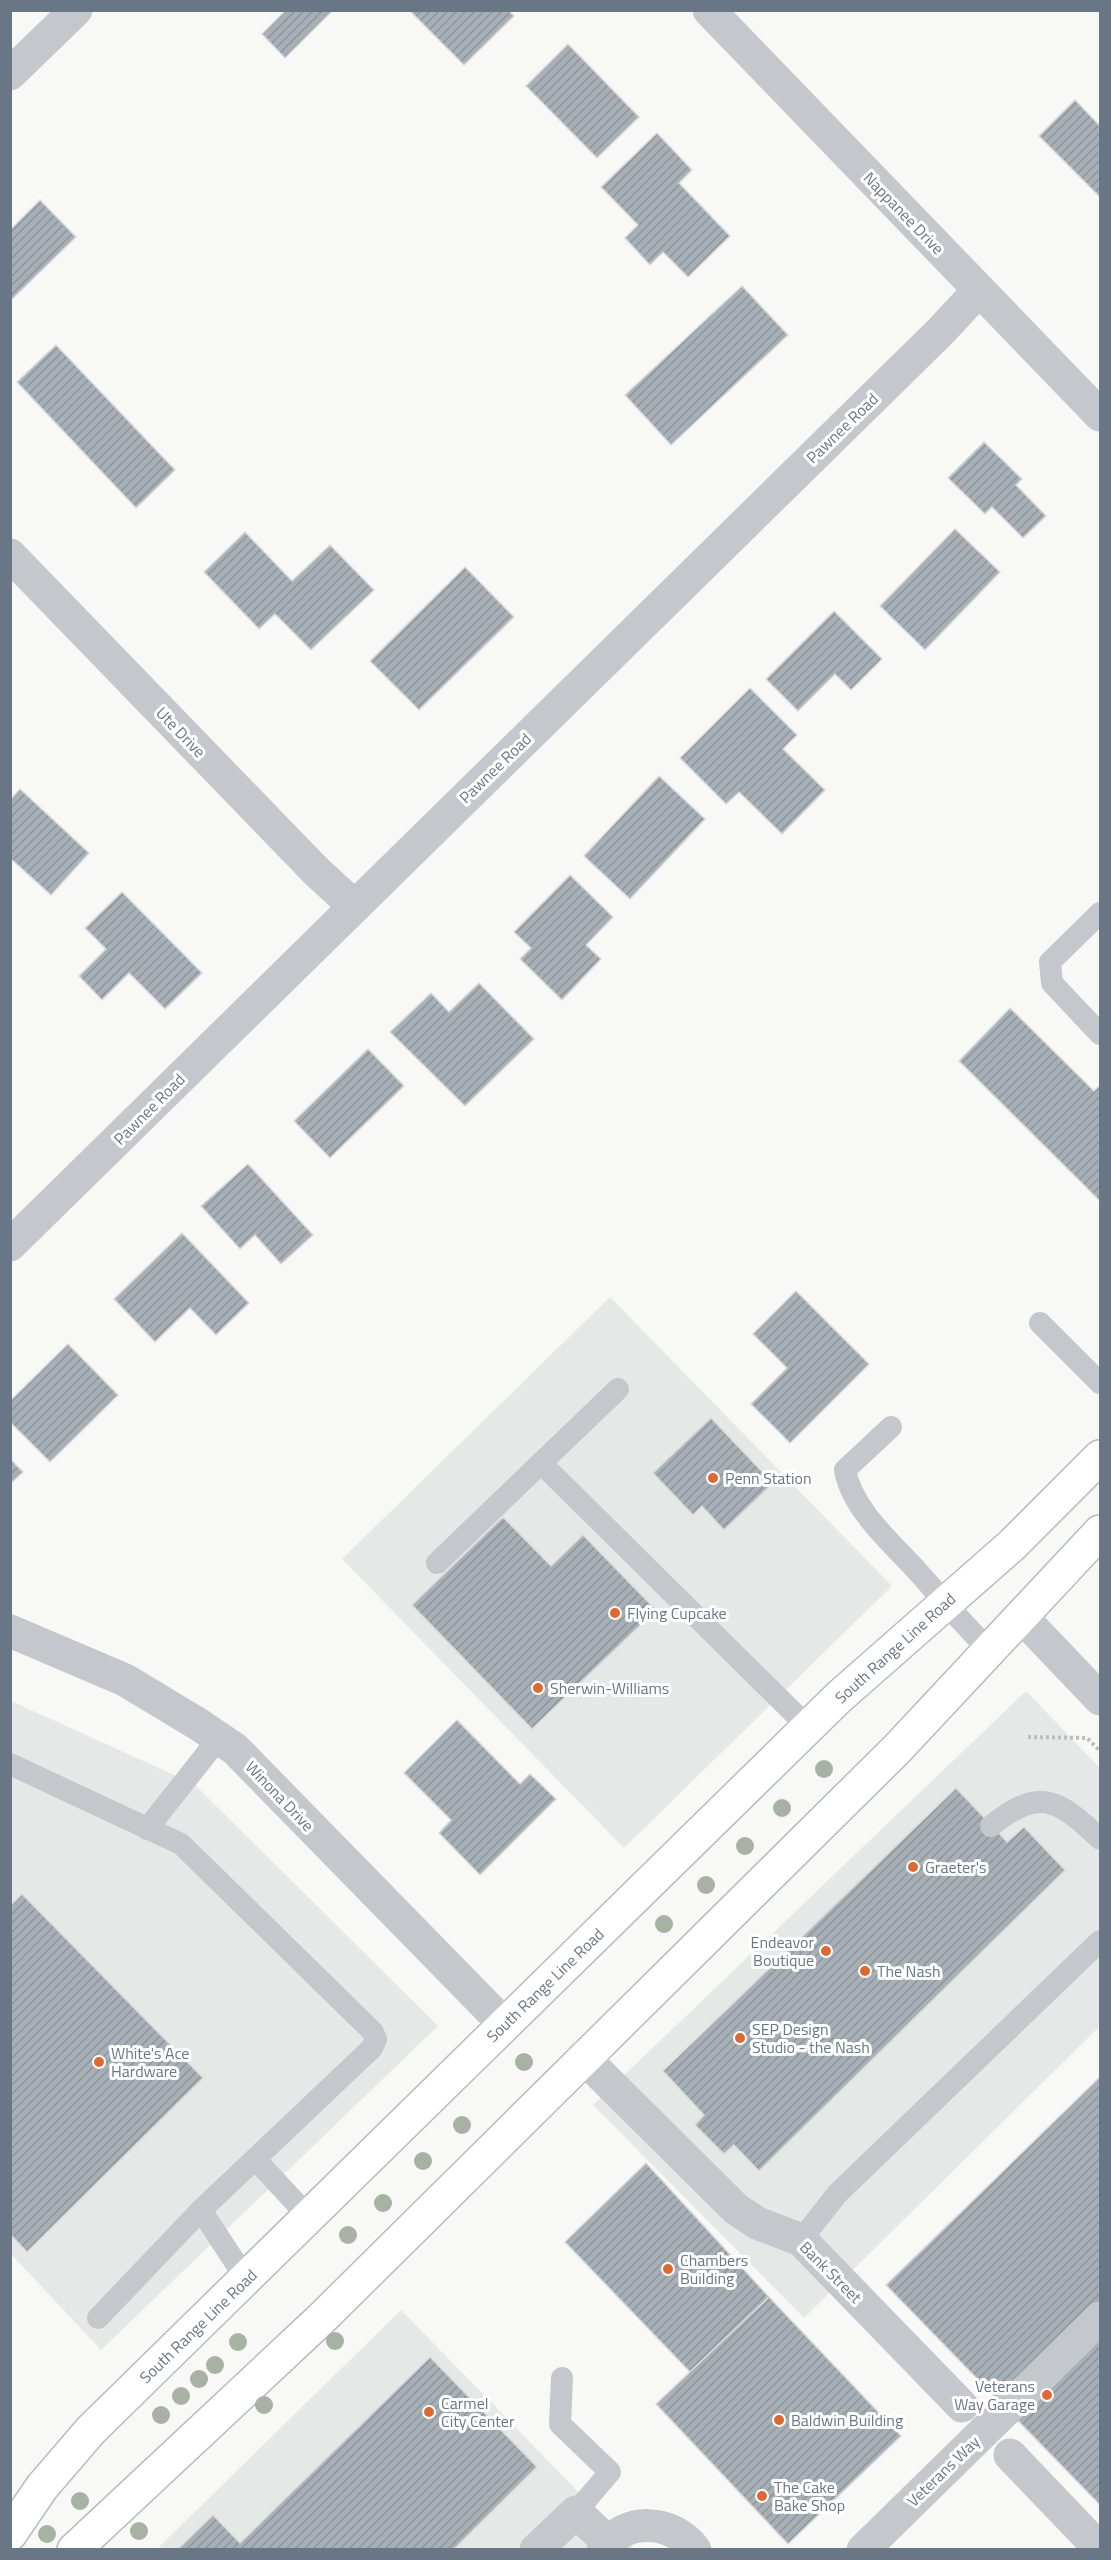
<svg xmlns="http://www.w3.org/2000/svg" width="1111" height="2560" viewBox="0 0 1111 2560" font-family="'Titillium Web',sans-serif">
  <defs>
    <pattern id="building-hatch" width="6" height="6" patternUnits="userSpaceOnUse" patternTransform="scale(1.5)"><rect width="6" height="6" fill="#a8b0b7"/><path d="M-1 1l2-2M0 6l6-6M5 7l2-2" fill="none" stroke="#8d949a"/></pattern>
  </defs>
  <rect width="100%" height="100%" fill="#f8f8f6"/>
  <g fill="#e6e7e7">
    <path d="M610 1297 892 1586 624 1848 342 1559Z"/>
    <path d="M1026 1691 1100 1768V2026L804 2318 593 2105Z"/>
    <path d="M11 1701 194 1784 438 2026 101 2350 11 2254Z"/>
    <path d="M401 2310 634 2549 156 2550Z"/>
  </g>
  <g fill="url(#building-hatch)" stroke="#dadad8" stroke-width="1.5">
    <path d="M286 10H333L285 58 262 34Z"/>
    <path d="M409 10H508L514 16 464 65Z"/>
    <path d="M568 44 639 117 597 158 526 86Z"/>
    <path d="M1075 100 1100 126V197L1039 136Z"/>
    <path d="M657 133 692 170 679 183 730 236 688 277 663 252 650 265 625 238 638 225 601 187Z"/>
    <path d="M40 200 76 237 10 301V230Z"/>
    <path d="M742 286 788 335 671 445 625 395Z"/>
    <path d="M56 345 175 470 136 508 17 382Z"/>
    <path d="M984 442 1022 479 1016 485 1046 516 1023 538 992 507 985 514 948 478Z"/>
    <path d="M955 529 1000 572 925 650 880 606Z"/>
    <path d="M245 532 292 581 330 545 374 590 311 650 275 614 259 629 204 572Z"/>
    <path d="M465 567 514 617 419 710 370 661Z"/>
    <path d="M834 611 882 659 851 690 835 674 798 711 766 679Z"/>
    <path d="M750 688 797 735 783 749 825 790 782 834 739 792 726 804 680 758Z"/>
    <path d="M659 776 705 819 630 899 584 856Z"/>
    <path d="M20 789 89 853 51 895 10 858V800Z"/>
    <path d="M570 875 613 917 586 945 601 959 562 1000 520 959 531 948 514 932Z"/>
    <path d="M122 892 202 973 165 1009 129 973 102 1000 79 976 106 949 85 928Z"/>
    <path d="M479 983 534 1039 465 1106 390 1032 431 993 449 1012Z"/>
    <path d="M1010 1008 1094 1091 1100 1085V1201L959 1061Z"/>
    <path d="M368 1049 404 1086 330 1158 294 1121Z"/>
    <path d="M248 1164 313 1235 281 1264 255 1235 240 1249 201 1206Z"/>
    <path d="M182 1233 249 1303 216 1335 190 1308 155 1342 114 1299Z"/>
    <path d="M796 1291 869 1364 790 1443 751 1404 787 1368 753 1334Z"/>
    <path d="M68 1344 118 1395 50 1462 10 1422V1401Z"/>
    <path d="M711 1418 773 1483 724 1530 702 1506 693 1515 653 1473Z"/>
    <path d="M10 1459 23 1472 10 1484Z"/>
    <path d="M503 1517 551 1566 583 1535 656 1610 532 1729 412 1605Z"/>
    <path d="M457 1720 520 1784 530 1774 556 1799 480 1875 439 1833 451 1820 404 1773Z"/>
    <path d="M956 1788 1007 1842 1024 1827 1065 1870 759 2171 734 2145 724 2154 695 2125 704 2115 663 2071Z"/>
    <path d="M22 1894 203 2078 27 2252 10 2234V1906Z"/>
    <path d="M1100 2077V2505L886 2285Z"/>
    <path d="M646 2163 769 2297 690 2372 565 2242Z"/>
    <path d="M769 2297 901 2436 788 2544 656 2404Z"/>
    <path d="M430 2357 537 2467 453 2550H177L213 2515 240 2543Z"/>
  </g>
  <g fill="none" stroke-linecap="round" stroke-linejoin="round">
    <defs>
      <g id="secondary">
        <path d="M10 2534 42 2487 91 2430 839 1697 1012 1545 1100 1457"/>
        <path d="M74 2550 321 2319 897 1749 1100 1532"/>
      </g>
    </defs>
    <use href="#secondary" stroke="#b6bbc0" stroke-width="36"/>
    <path stroke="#bcbec1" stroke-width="4" stroke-dasharray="3 3" stroke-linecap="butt" d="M1028 1737 1087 1738 1100 1751"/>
    <g stroke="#c4c7cb" stroke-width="22">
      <path d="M1100 913 1050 962 1052 983 1100 1034"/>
      <path d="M1040 1323 1100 1383"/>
      <path d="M891 1427 845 1470C852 1510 893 1544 919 1573 942 1599 965 1626 990 1651"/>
      <path d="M541 1463 809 1728"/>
      <path d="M437 1563 618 1389"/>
      <path d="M10 1764 181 1844 373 2032 376 2039 372 2048 255 2159 309 2217"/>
      <path d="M991 1826C1040 1786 1059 1800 1100 1839"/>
      <path d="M147 1829 219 1738"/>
      <path d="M201 2210 246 2279"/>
      <path d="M801 2240 837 2194 1100 1941"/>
      <path d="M98 2318 201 2210 255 2159"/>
      <path d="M562 2378 560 2424 610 2472 576 2512"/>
    </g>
    <g stroke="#c4c7cb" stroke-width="33">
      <path d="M709 10 1100 415"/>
      <path d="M10 74 76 10"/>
      <path d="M10 555 316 871 354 906"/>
      <path d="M10 1245 941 331 979 290"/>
      <path d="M1022 1617 1100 1699"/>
      <path d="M10 1631 125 1680 198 1724 235 1749 504 2024"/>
      <path d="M583 2057 736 2209 757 2223 801 2240 962 2406"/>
      <path d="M1010 2455 1100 2549"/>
      <path d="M536 2550 576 2512 608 2542"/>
      <path d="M603 2550C624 2516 673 2519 695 2550"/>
      <path d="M863 2550 1100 2318"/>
    </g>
    <use href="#secondary" stroke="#fff" stroke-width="33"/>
  </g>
  <g fill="#a7b2a5">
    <circle cx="824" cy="1769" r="9"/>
    <circle cx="782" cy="1808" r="9"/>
    <circle cx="745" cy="1846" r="9"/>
    <circle cx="706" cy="1885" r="9"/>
    <circle cx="664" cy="1924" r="9"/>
    <circle cx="524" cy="2062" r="9"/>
    <circle cx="462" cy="2125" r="9"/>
    <circle cx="423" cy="2161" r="9"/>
    <circle cx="383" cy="2203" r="9"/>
    <circle cx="348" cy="2235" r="9"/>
    <circle cx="335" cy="2341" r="9"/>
    <circle cx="238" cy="2342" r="9"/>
    <circle cx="215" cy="2365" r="9"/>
    <circle cx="199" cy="2379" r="9"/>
    <circle cx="181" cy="2396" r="9"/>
    <circle cx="264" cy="2405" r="9"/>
    <circle cx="161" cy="2415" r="9"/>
    <circle cx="80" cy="2501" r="9"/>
    <circle cx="139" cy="2531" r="9"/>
    <circle cx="47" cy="2534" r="9"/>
  </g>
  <g fill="#e0682e" stroke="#fff" stroke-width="2">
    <circle cx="713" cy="1478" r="6"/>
    <circle cx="615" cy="1613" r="6"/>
    <circle cx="538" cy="1688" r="6"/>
    <circle cx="913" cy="1867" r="6"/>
    <circle cx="826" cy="1951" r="6"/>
    <circle cx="865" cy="1971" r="6"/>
    <circle cx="740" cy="2038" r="6"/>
    <circle cx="99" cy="2062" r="6"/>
    <circle cx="668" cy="2269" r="6"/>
    <circle cx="1047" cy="2395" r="6"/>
    <circle cx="429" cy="2412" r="6"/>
    <circle cx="779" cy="2420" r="6"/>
    <circle cx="762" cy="2496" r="6"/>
  </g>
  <g text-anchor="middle" stroke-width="6" stroke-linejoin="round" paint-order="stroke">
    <g font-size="16" fill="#687686" stroke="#fff">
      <text transform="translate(904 213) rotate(46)" y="6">Nappanee Drive</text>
      <text transform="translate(842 428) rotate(-44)" y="6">Pawnee Road</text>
      <text transform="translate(181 732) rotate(46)" y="6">Ute Drive</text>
      <text transform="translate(495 768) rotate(-44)" y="6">Pawnee Road</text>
      <text transform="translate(149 1109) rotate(-45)" y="6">Pawnee Road</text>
      <text transform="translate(895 1648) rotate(-42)" y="6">South Range Line Road</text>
      <text transform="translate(280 1796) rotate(46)" y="6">Winona Drive</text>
      <text transform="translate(545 1985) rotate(-44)" y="6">South Range Line Road</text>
      <text transform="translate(831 2272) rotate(45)" y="6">Bank Street</text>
      <text transform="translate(198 2326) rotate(-44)" y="6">South Range Line Road</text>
      <text transform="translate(943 2471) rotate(-44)" y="6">Veterans Way</text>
    </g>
    <g font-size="16" fill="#687686" stroke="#fff" text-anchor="start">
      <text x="725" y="1484">Penn Station</text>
      <text x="627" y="1619">Flying Cupcake</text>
      <text x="550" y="1694">Sherwin-Williams</text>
      <text x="925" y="1873">Graeter's</text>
      <text x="814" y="1948" text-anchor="end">Endeavor<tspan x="814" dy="18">Boutique</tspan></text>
      <text x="877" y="1977">The Nash</text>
      <text x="752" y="2035">SEP Design<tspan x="752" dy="18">Studio - the Nash</tspan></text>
      <text x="111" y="2059">White's Ace<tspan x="111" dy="18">Hardware</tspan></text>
      <text x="680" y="2266">Chambers<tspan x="680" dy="18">Building</tspan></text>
      <text x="1035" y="2392" text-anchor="end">Veterans<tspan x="1035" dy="18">Way Garage</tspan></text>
      <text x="441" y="2409">Carmel<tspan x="441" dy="18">City Center</tspan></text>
      <text x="791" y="2426">Baldwin Building</text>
      <text x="774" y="2493">The Cake<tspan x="774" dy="18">Bake Shop</tspan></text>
    </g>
  </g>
  <rect width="1111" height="2560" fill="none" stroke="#687686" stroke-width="24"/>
</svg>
